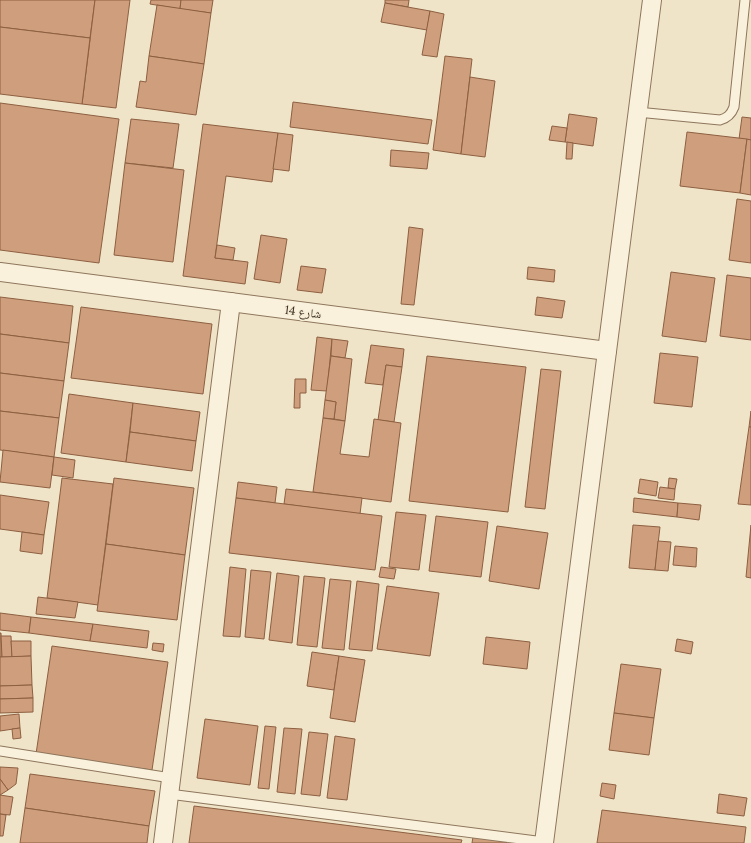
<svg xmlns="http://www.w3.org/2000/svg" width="751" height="843" viewBox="0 0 751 843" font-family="Lora,'Noto Naskh Arabic',serif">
  <rect width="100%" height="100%" fill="#f0e4c8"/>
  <g fill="#cf9f7d" stroke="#8d5f41">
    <path d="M0 0H95L90 38 0 27Z"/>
    <path d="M95 0H130L116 108 82 104Z"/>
    <path d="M151 0H181L180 9 150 4Z"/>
    <path d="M181 0H213L211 13 180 9Z"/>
    <path d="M385 0H409L408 7 385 3Z"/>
    <path d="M385 3 430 11 427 30 381 22Z"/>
    <path d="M157 5 211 13 204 64 149 56Z"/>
    <path d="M430 11 444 14 437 57 422 55Z"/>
    <path d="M0 27 90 38 82 104 0 94Z"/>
    <path d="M149 56 204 64 196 115 136 107 140 81 146 82Z"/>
    <path d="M445 56 472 59 461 154 433 150Z"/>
    <path d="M470 77 495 81 485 157 461 154Z"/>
    <path d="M293 102 432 120 428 144 290 127Z"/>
    <path d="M0 103 119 119 99 263 0 250Z"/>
    <path d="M569 114 597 118 593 146 565 142Z"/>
    <path d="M742 117 751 118V140L739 139Z"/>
    <path d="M131 119 179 124 173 168 125 163Z"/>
    <path d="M203 124 278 133 272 182 226 176 215 258 248 262 245 284 183 276Z"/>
    <path d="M552 126 567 128 565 142 549 140Z"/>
    <path d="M687 132 747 139 740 193 680 186Z"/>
    <path d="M278 133 293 135 289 171 273 169Z"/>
    <path d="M747 139 751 140V195L740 193Z"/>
    <path d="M567 142 573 143 572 159H566Z"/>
    <path d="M391 150 429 153 427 169 390 166Z"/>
    <path d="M125 163 184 170 173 262 114 255Z"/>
    <path d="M737 199 751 201V263L729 260Z"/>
    <path d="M409 227 423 229 414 305 401 304Z"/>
    <path d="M261 235 287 239 280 283 254 279Z"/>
    <path d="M217 245 235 248 233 260 215 258Z"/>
    <path d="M301 266 326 269 322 293 297 290Z"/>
    <path d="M528 267 555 270 554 282 527 279Z"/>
    <path d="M671 272 715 278 706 342 662 336Z"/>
    <path d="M727 275 751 278V340L720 336Z"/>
    <path d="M0 297 73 306 69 343 0 334Z"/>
    <path d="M537 297 565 301 562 318 535 315Z"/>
    <path d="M81 307 212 324 203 394 71 378Z"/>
    <path d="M0 334 69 343 64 381 0 373Z"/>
    <path d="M317 337 332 339 327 391 311 390Z"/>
    <path d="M332 339 348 341 345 358 331 356Z"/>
    <path d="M371 345 404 349 402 367 386 365 383 385 365 383Z"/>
    <path d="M660 353 698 357 692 407 654 403Z"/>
    <path d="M331 356 352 359 345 421 334 419 336 402 325 400Z"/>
    <path d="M427 356 526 367 508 512 409 501Z"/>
    <path d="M386 365 402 367 394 422 378 420Z"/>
    <path d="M541 369 561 371 545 509 525 507Z"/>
    <path d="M0 373 64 381 59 418 0 411Z"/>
    <path d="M295 379H306V393H300V408H294Z"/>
    <path d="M69 394 133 403 126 462 61 453Z"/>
    <path d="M325 400 336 402 334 419 323 418Z"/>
    <path d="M133 403 200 412 196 441 130 432Z"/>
    <path d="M0 411 59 418 54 457 0 450Z"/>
    <path d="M751 411V427H749Z"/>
    <path d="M323 418 345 421 340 454 369 457 374 419 401 423 391 502 313 492Z"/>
    <path d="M749 427H751V505L738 504Z"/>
    <path d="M130 432 196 441 192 471 126 462Z"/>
    <path d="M3 450 54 457 50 488 0 482Z"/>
    <path d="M54 457 75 460 73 478 52 475Z"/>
    <path d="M62 478 113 484 98 605 47 598Z"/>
    <path d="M114 478 194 488 185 555 106 544Z"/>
    <path d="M669 478 677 479 675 489 668 488Z"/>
    <path d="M640 479 658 482 656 496 638 493Z"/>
    <path d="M238 482 277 487 275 503 236 498Z"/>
    <path d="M660 487 675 489 674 500 658 498Z"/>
    <path d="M286 489 362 498 360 514 284 504Z"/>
    <path d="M0 495 49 502 44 535 0 529Z"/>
    <path d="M236 498 382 516 375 570 229 553Z"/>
    <path d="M634 498 678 503 677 517 633 512Z"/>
    <path d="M678 503 701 505 699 520 677 517Z"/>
    <path d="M396 512 426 515 419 570 389 567Z"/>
    <path d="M436 516 488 522 481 577 429 571Z"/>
    <path d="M633 525 660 527 655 570 629 568Z"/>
    <path d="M751 525V578L746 577Z"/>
    <path d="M497 526 548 533 539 589 489 581Z"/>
    <path d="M22 532 44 535 42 554 20 551Z"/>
    <path d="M658 541 671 542 668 571 655 570Z"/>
    <path d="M106 544 185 555 177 620 97 611Z"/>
    <path d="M675 546 697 548 696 567 673 565Z"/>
    <path d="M230 567 246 569 240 637 223 636Z"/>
    <path d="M381 567 396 569 394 579 379 577Z"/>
    <path d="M251 570 271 572 264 639 245 637Z"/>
    <path d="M277 573 299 576 292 643 269 640Z"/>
    <path d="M304 576 325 578 317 647 297 645Z"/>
    <path d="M330 579 351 581 344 650 322 648Z"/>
    <path d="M357 581 379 584 372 651 349 649Z"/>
    <path d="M387 586 439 593 430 656 377 649Z"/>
    <path d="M38 597 78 602 75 618 36 614Z"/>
    <path d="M0 613 31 617 29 633 0 630Z"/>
    <path d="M31 617 93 624 90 641 29 633Z"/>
    <path d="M93 624 149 631 147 648 90 641Z"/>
    <path d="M0 633H1L2 657H0Z"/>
    <path d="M1 636H11L12 657H2Z"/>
    <path d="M486 637 530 642 527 669 483 664Z"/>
    <path d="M677 639 693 642 691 654 675 651Z"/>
    <path d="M11 641H31V656L12 657Z"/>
    <path d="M153 643 164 644 163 652 152 650Z"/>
    <path d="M52 646 168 662 152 770 36 754Z"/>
    <path d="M312 652 339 656 334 690 307 686Z"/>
    <path d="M31 656 32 685 0 686V657Z"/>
    <path d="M339 656 365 660 355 722 330 718Z"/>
    <path d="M621 664 661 669 654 718 614 713Z"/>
    <path d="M32 685 33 698 0 699V686Z"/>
    <path d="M33 698V712L0 713V699Z"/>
    <path d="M614 713 654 718 649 755 609 750Z"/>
    <path d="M19 714 20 728 0 731V716Z"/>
    <path d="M205 719 258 726 250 785 197 778Z"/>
    <path d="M265 726 276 727 269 789 258 788Z"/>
    <path d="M20 728 21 738 13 739 12 729Z"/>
    <path d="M284 728 302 729 295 794 277 792Z"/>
    <path d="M309 732 328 734 320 796 301 794Z"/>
    <path d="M335 736 355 739 347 800 327 798Z"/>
    <path d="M0 767 18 768 16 784 8 790 0 779Z"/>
    <path d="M30 774 155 791 149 826 25 808Z"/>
    <path d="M0 779 8 790 0 795Z"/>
    <path d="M602 783 616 785 614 799 600 796Z"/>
    <path d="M719 794 747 798 744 816 717 813Z"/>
    <path d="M0 795 13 797 10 815 0 814Z"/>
    <path d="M194 806 462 840 461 843H189Z"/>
    <path d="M25 808 149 826 147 843H20Z"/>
    <path d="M602 810 746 827 744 843H597Z"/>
    <path d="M0 814 6 815 3 836H0Z"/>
    <path d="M473 837 507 842 506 843H472Z"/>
  </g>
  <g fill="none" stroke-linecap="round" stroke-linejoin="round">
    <defs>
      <g id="service">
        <path d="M637 112 720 120C727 118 731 115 734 107L745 0"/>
        <path d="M0 751 171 778"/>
        <path d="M169 794 544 842"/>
      </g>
      <g id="minor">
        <path d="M0 272 607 351"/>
        <path d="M163 843 231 302"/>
        <path d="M544 843 652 0"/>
      </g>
    </defs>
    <use href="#service" stroke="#8d765c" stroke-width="11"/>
    <use href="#minor" stroke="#8d765c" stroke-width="20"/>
    <use href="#service" stroke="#faf1dc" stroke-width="9"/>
    <use href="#minor" stroke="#faf1dc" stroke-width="18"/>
  </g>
  <g text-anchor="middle" stroke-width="3" stroke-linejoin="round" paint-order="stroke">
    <g font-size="12" fill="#3d2e20" stroke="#f7eed8">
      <text transform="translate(303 312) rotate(7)" y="4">شارع 14</text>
    </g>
  </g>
</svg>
